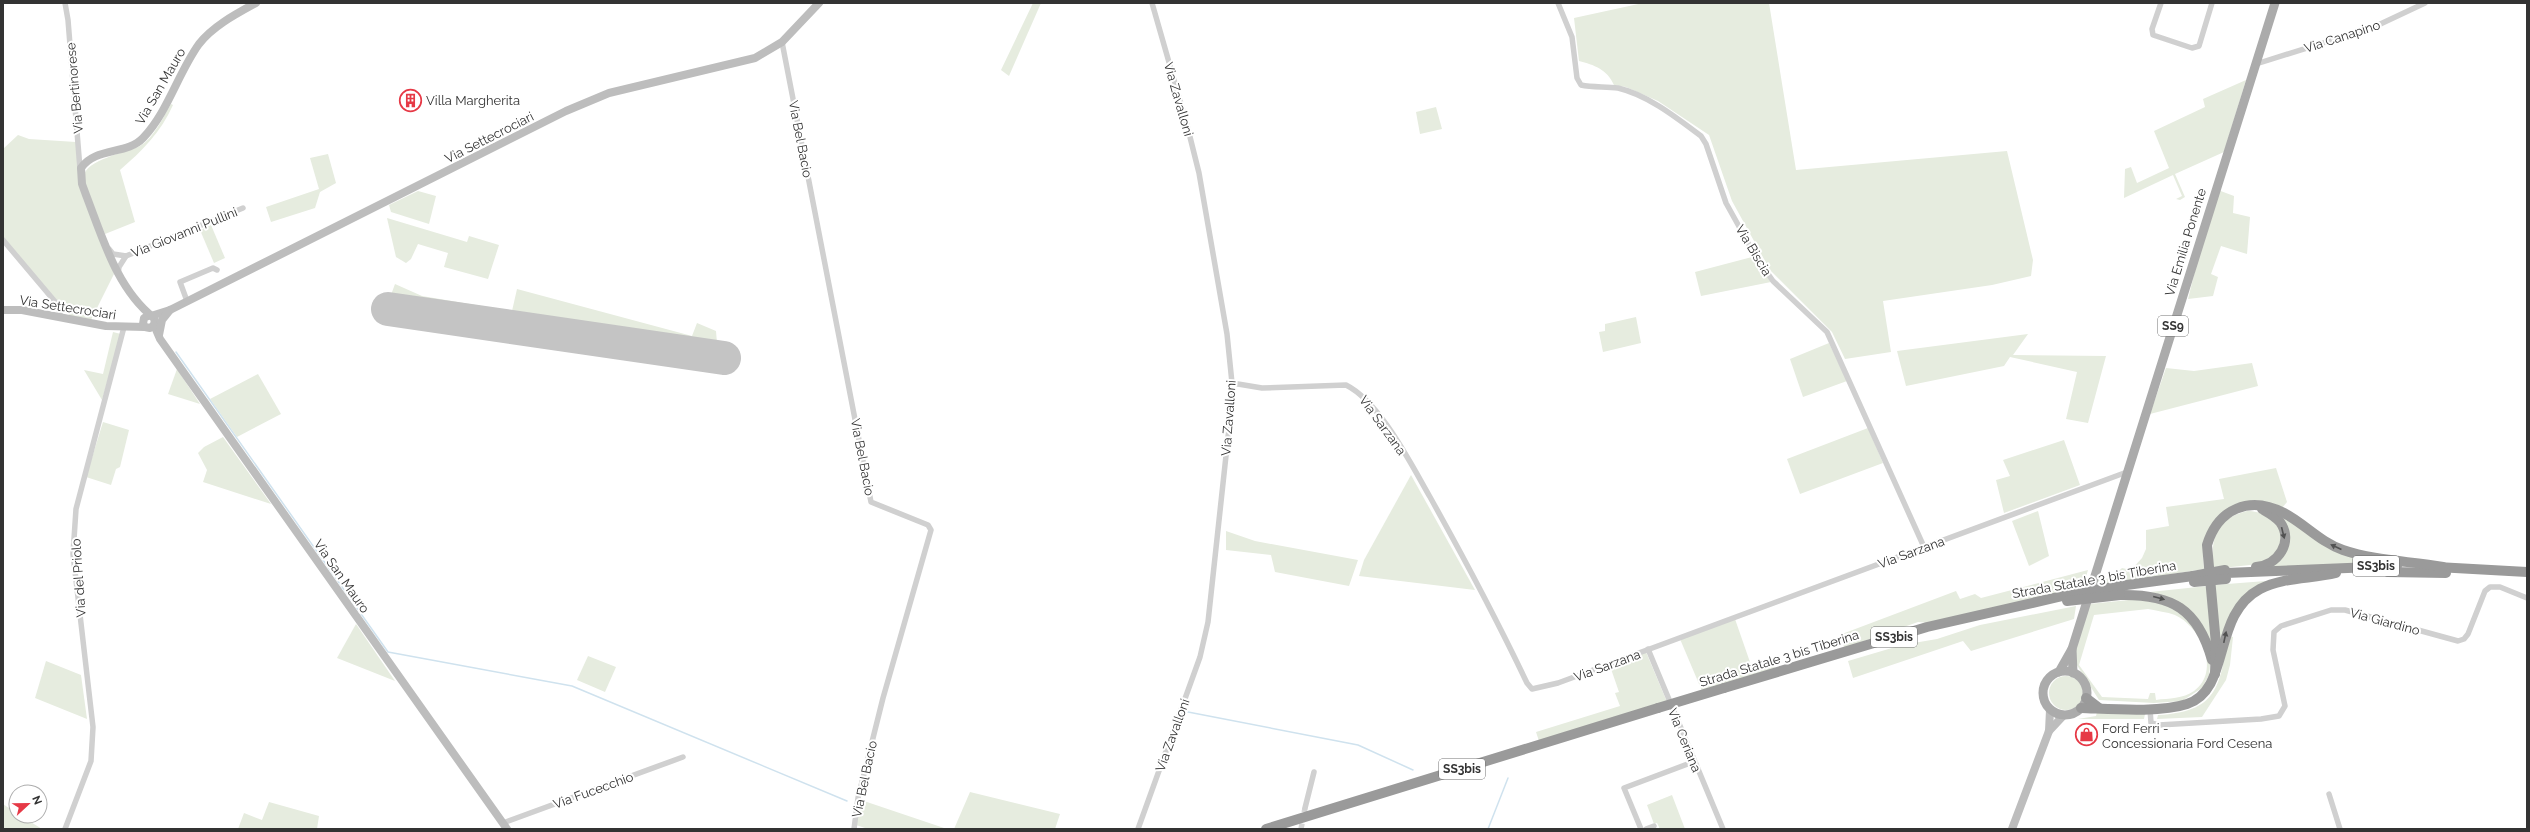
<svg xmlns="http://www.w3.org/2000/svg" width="2530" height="832" viewBox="0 0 2530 832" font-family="Raleway,sans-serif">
  <rect width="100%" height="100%" fill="#fff"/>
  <g fill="#e6ecdf" fill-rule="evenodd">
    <path d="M1033 3H1041L1009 76 1001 70Z"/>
    <path d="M1643 3H1769L1796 170 2007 151 2033 260 2031 276 1992 285 1883 301 1891 352 1845 359 1832 332 1770 270 1732 201 1709 135 1658 101 1626 87 1614 85C1607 69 1594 65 1579 61L1574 18Z"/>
    <path d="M2246 80 2224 152 2175 174 2185 197 2180 200 2176 199 2182 196 2173 175 2124 198 2125 169 2131 167 2137 183 2169 168 2154 131 2205 107 2203 99Z"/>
    <path d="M171 104 173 105C161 132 142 151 120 170L135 222 105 234C98 217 84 195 84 177 84 160 128 152 140 146 154 138 163 117 171 104Z"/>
    <path d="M1436 107 1442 129 1420 134 1416 112Z"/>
    <path d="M18 135 29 139 76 142 79 178 114 274 91 320 70 316 3 237V149Z"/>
    <path d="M328 154 336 183 320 192 315 208 271 222 266 207 319 189 310 158Z"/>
    <path d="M2218 190 2234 196 2233 213 2250 217 2247 254 2221 246 2211 274 2218 277 2213 296 2188 299 2208 219Z"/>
    <path d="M418 191 436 196 429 224 391 212 389 205Z"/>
    <path d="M387 218 467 242 469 236 499 245 488 279 444 267 448 253 418 244 411 259 406 263 396 257Z"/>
    <path d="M211 225 225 258 214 263 200 230Z"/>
    <path d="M1752 257 1771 282 1701 296 1695 272Z"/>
    <path d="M395 284 422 296 512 311 517 289 692 336 697 323 716 331 717 343 723 346 724 354 644 339 388 303Z"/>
    <path d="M1636 317 1641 343 1603 352 1599 332 1605 331V324Z"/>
    <path d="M113 332 121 334 102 400 84 370 103 374Z"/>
    <path d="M2028 334 2013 355 2106 356 2088 423 2066 419 2077 372 2010 357 2004 366 1906 386 1897 351Z"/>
    <path d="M1829 343 1847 381 1803 397 1790 359Z"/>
    <path d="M2252 363 2258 386 2150 414 2166 368 2194 371Z"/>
    <path d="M177 369 200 404 168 394Z"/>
    <path d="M258 374 281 414 237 437 210 399Z"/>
    <path d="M103 422 129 430 120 467 116 469 111 485 86 477Z"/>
    <path d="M1868 428 1883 463 1800 494 1787 459Z"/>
    <path d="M223 437 271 504 203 482 207 470 198 453 204 447Z"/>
    <path d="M2064 440 2080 485 2004 513 1996 480 2010 476 2003 460Z"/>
    <path d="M2276 468 2287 502 2282 508 2255 500 2238 504 2220 515 2203 555 2204 569 2097 586 2098 580 2111 578 2122 568 2131 570 2142 558 2146 549V530L2169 526 2166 507 2224 499 2219 479Z"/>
    <path d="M1411 475 1475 590 1359 576 1364 560Z"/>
    <path d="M2038 511 2049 556 2029 566 2012 521Z"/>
    <path d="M2247 511C2260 511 2278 518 2281 532 2282 538 2279 546 2278 552L2259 564 2213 569C2211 538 2215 519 2247 511Z"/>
    <path d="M2276 513 2377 563 2269 567C2296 550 2284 541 2276 513Z"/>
    <path d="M1226 531 1255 541 1358 560 1349 586 1275 572 1271 555 1226 550Z"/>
    <path d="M2088 570 2083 587 1930 623 1918 622 1844 648 1842 634 1956 591 1960 599 1975 594 1981 598Z"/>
    <path d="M2279 580 2251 592 2220 648 2214 585Z"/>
    <path d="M2207 586 2214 655C2204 617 2188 601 2150 592Z"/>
    <path d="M2149 598 2186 614 2208 650 2210 665 2209 675 2202 688 2182 701 2154 703 2099 700 2075 662V650L2089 604ZM2148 609C2157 611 2167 612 2175 615 2200 626 2222 671 2194 691 2183 699 2169 698 2156 700L2155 693H2150L2148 699 2102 697 2079 665 2094 615Z"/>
    <path d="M2076 606 2074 619 1971 651 1963 641 1853 678 1848 661 1902 645 1937 639 1980 625Z"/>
    <path d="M1735 619 1751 665 1772 659 1775 669 1702 691 1680 639Z"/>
    <path d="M356 624 395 681 337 658Z"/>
    <path d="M2228 636 2233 637 2230 665 2226 680 2202 717 2157 719 2158 715C2217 712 2220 687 2228 636Z"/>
    <path d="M1646 652 1667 702 1539 741 1536 732 1620 706 1615 693 1619 692 1610 666Z"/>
    <path d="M588 656 616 667 605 692 577 680Z"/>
    <path d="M46 661 81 675 87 719 35 698Z"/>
    <circle cx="2066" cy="693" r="17"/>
    <path d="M2097 712 2145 714 2144 719H2078L2096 716Z"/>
    <path d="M970 792 1060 814 1055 829H954Z"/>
    <path d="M1672 795 1685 829H1660L1657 823 1654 824 1647 805Z"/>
    <path d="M861 800 947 829H868L856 825Z"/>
    <path d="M269 802 319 816 317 829H238L244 813 262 820Z"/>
    <path d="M3 804 16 813V816H21L42 829H3Z"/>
  </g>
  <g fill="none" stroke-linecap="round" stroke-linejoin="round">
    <g stroke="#cfe2ee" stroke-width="1.5">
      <path d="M176 352 388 652 572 686 847 801"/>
      <path d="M1188 712 1358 745 1413 770"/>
      <path d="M1488 829 1508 778"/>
    </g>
    <path stroke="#c4c4c4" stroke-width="34" d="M388 309 724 358"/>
    <path stroke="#d6d6d6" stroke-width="5.5" stroke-dasharray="5.5 3" stroke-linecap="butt" d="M1301 829 1305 808"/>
    <g stroke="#d0d0d0" stroke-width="5.5">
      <path d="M65 3 68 20 80 169"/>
      <path d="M1558 3 1572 37 1577 78 1581 85C1593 88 1606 86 1618 88 1648 95 1677 118 1701 136L1706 144 1726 203 1756 257 1773 281 1827 332 1924 547"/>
      <path d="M2161 3 2152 29 2153 35 2192 48 2199 46 2212 3"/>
      <path d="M782 42 871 502 928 525 931 530 883 698 858 798 854 829"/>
      <path d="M2256 64 2374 27 2425 3"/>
      <path d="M3 240 57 304 61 316"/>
      <path d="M109 249 113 254 126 256 243 208"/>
      <path d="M118 274 119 267 126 256"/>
      <path d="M187 301 180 282 213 268 217 270"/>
      <path d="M1232 383 1262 388 1346 385C1380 402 1411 464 1430 497 1464 558 1497 620 1527 683L1532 689 1558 683 2127 472"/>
      <path d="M1648 649 1723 829"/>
      <path d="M2150 709 2151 723 2159 725 2261 719 2279 716 2285 706 2273 650 2274 632 2281 626 2331 610H2345L2458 641 2464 639 2468 634 2485 591 2490 587H2500L2527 598"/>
      <path d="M2329 794 2340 829"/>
      <path d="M1305 808 1314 772"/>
      <path d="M503 823 683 757"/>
      <path d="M65 829 91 761 93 727 73 554 76 509 124 327"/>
      <path d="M1138 829 1200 657 1208 622 1229 428 1232 383 1227 334 1199 173 1187 125 1152 3"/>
      <path d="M1641 829 1624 788 1693 762"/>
      <path d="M1646 829 1654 826"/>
    </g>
    <g stroke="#bdbdbd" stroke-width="8">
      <path d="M3 310H22L106 326 145 327"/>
      <path d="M148 316 144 318 143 324 145 327 150 328 155 324 154 318C117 289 103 239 86 195L82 184 81 168C95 147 127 155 143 138 168 112 178 73 199 44 213 26 236 14 256 3"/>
      <path d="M151 316 170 310 566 111 609 93 755 58 782 42 819 3"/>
      <path d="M154 325 160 339 507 829"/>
      <path d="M159 335 162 320 170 310"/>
      <path d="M2049 731 2063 716"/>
      <path d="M2012 829 2049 731 2050 710"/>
    </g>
    <g stroke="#ababab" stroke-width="9">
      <path d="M2072 649 2073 673"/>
      <circle cx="2065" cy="693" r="22"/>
      <path d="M2059 672 2072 649 2275 3"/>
    </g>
    <g stroke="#9a9a9a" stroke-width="10">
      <path d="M2256 567C2278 565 2294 542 2280 522 2275 516 2269 513 2262 509"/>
      <path d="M2437 567 2527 572"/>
      <path d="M2388 572 2446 573"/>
      <path d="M2226 573 2397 566"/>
      <path d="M2119 586 2193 576"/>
      <path d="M2120 595C2172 594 2198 609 2212 660"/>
      <path d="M2215 674 2216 644 2207 545C2218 509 2249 495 2284 513 2305 524 2320 542 2343 550 2375 561 2410 561 2443 567"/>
      <path d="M1724 688 1927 627 2067 595"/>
      <path d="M2086 698 2099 708"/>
      <path d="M2081 708C2111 709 2160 713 2187 704 2232 689 2211 615 2260 589 2283 577 2311 579 2336 573"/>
      <path d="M1266 829 1658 708"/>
    </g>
    <g stroke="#9a9a9a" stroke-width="10">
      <path d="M2193 576 2225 570"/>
      <path d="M2194 582 2226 579"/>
      <path d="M2067 595 2119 586"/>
      <path d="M2067 601 2120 595"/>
      <path d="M1658 708 1724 688"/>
    </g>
  </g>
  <defs><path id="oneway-solid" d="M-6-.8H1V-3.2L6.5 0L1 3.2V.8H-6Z"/></defs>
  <g fill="#525252">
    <use href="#oneway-solid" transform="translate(2283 533) rotate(76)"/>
    <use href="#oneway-solid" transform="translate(2336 547) rotate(-155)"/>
    <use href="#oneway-solid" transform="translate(2159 598) rotate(15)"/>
    <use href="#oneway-solid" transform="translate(2225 637) rotate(-78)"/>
  </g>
  <defs>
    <symbol id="building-ring" viewBox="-11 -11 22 22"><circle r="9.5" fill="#fff" stroke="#e63946" stroke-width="1.5"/><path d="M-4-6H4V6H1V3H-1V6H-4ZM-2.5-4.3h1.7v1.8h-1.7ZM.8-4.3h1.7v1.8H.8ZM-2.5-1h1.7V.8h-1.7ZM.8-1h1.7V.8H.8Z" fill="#e63946"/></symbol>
    <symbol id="shop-ring" viewBox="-11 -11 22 22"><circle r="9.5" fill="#fff" stroke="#e63946" stroke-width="1.5"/><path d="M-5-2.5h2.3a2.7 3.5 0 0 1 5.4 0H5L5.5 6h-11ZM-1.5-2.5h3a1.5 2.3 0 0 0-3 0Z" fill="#e63946"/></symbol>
  </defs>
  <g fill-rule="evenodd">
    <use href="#building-ring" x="398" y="88" width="25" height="25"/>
    <use href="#shop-ring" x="2074" y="722" width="25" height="25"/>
  </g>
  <g text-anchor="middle" stroke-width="4" stroke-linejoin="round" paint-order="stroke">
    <g fill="#fff" stroke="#707070" stroke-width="1">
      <rect x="2158" y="316" width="30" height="20" rx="3"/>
      <rect x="2353" y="556" width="46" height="20" rx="3"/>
      <rect x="1871" y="627" width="46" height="20" rx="3"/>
      <rect x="1439" y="759" width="46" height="20" rx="3"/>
    </g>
    <g font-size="12" font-weight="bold" fill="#333">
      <text x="2173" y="330">SS9</text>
      <text x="2376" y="570">SS3bis</text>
      <text x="1894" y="641">SS3bis</text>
      <text x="1462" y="773">SS3bis</text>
    </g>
    <g font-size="13" fill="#333" stroke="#fff">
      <text transform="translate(2342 36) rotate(-18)" y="5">Via Canapino</text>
      <text transform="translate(160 86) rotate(-60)" y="5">Via San Mauro</text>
      <text transform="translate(74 88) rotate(-95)" y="5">Via Bertinorese</text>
      <text transform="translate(1179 99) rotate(74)" y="5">Via Zavalloni</text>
      <text transform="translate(489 137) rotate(-27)" y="5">Via Settecrociari</text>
      <text transform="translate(801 139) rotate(79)" y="5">Via Bel Bacio</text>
      <text transform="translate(184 232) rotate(-22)" y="5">Via Giovanni Pullini</text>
      <text transform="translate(2185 242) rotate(-73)" y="5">Via Emilia Ponente</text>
      <text transform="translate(1754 250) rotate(59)" y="5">Via Biscia</text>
      <text transform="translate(68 307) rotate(9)" y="5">Via Settecrociari</text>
      <text transform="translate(1228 418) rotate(-86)" y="5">Via Zavalloni</text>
      <text transform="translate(1383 425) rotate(54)" y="5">Via Sarzana</text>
      <text transform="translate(863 457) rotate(79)" y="5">Via Bel Bacio</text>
      <text transform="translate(1911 552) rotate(-20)" y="5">Via Sarzana</text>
      <text transform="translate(342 576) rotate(55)" y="5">Via San Mauro</text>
      <text transform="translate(78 578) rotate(-94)" y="5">Via del Priolo</text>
      <text transform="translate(2094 579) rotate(-10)" y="5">Strada Statale 3 bis Tiberina</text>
      <text transform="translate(2385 621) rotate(15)" y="5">Via Giardino</text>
      <text transform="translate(1779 658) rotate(-17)" y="5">Strada Statale 3 bis Tiberina</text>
      <text transform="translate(1607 665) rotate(-20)" y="5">Via Sarzana</text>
      <text transform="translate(1172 735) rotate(-70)" y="5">Via Zavalloni</text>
      <text transform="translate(1685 740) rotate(68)" y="5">Via Ceriana</text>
      <text transform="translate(864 779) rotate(-78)" y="5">Via Bel Bacio</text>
      <text transform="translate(593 790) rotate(-20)" y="5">Via Fucecchio</text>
    </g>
    <g font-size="13" fill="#333" stroke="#fff" text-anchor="start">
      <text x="426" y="105">Villa Margherita</text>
      <text x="2102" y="733">Ford Ferri -<tspan x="2102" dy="15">Concessionaria Ford Cesena</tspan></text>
    </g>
  </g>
  <rect width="2530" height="832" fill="none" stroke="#333333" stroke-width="8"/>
  <g transform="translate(28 804) rotate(68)"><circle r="19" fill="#ffffff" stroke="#adadad"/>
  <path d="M0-3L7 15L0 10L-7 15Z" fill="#e63946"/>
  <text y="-6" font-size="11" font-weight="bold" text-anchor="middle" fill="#333333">N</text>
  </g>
</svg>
